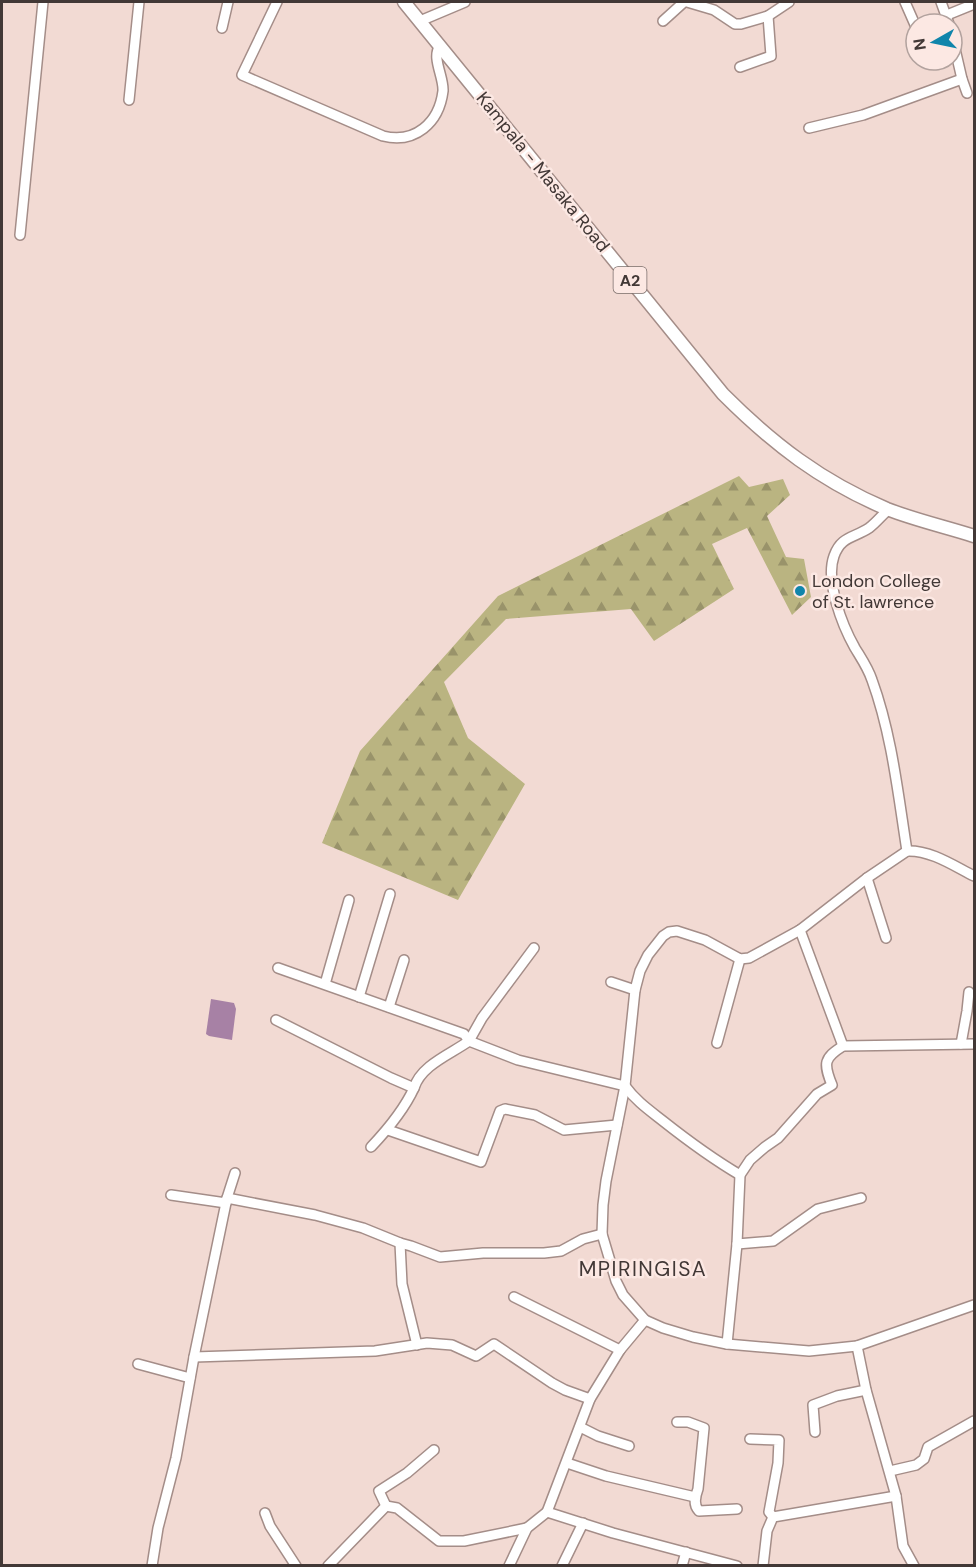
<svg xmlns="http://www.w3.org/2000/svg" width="976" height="1567" viewBox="0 0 976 1567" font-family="'DM Sans',sans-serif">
  <defs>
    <pattern id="forest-firs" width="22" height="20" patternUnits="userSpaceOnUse" patternTransform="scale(1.5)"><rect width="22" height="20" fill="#bab481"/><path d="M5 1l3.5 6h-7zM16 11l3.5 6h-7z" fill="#99936a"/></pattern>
  </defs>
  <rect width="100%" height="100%" fill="#f2dad3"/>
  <path fill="url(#forest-firs)" d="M739 476 749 487 783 479 790 495 767 516 786 557 804 559 811 597 792 615 747 528 712 544 734 589 654 641 631 609 506 619 444 682 468 738 525 784 458 900 322 843 360 751 498 596Z"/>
  <path fill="#a781a5" d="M211 999 234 1003 236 1009 232 1040 209 1036 206 1034Z"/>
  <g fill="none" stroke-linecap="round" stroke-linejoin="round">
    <defs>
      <g id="minor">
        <path d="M277 2 242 75 383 136C415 144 439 123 443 91 444 77 431 57 440 46"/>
        <path d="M687 2 714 10 735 24H741L768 16 789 2"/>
        <path d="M905 2 916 27"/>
        <path d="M941 2 949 24"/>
        <path d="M947 15 974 4"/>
        <path d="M420 21 465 2"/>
        <path d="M663 21 684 2"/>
        <path d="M222 28 228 2"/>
        <path d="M952 36 962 79 967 93"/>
        <path d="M740 67 771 56 768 16"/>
        <path d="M129 100 139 2"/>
        <path d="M809 128 863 115 962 79"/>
        <path d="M20 235 43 2"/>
        <path d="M907 851C931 850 954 866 974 876"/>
        <path d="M867 878 886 938"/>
        <path d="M800 930 843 1046"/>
        <path d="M278 968 464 1034 469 1041 482 1018 534 948"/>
        <path d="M611 982 635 990"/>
        <path d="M325 984 349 900"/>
        <path d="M359 997 390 894"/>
        <path d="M389 1007 404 960"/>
        <path d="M276 1020 391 1078 414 1088C421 1065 451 1054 469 1041L518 1060 625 1086C636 1101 649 1110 663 1121 687 1140 713 1159 740 1175"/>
        <path d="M717 1043 740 959"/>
        <path d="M961 1044 967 1011 969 992"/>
        <path d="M388 1130 481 1162 500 1111 505 1109 535 1115 564 1130 617 1125"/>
        <path d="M371 1147C388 1129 404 1110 414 1088"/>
        <path d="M171 1195 226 1203"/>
        <path d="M227 1198 315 1215 363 1228 400 1243 411 1246 440 1257 483 1253H544L561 1251 583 1239 602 1234"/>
        <path d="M400 1243 402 1284 417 1345"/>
        <path d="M737 1244 773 1241 818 1209 861 1198"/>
        <path d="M514 1297 620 1350"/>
        <path d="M645 1320 663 1328 693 1337 727 1344 809 1351 857 1346 974 1305"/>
        <path d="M727 1344 737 1244 740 1175 750 1160 765 1147 778 1138 817 1094 832 1085C823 1063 824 1058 843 1046L974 1044"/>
        <path d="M857 1346 866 1390 896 1496 903 1546 914 1566"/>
        <path d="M194 1357 375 1351 427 1343 452 1345 476 1356 494 1344 552 1383 565 1390 590 1399"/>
        <path d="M138 1364 190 1378"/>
        <path d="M677 1422H688L704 1428 698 1489C695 1497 693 1505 699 1511L737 1509"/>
        <path d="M580 1427 598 1436 629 1446"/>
        <path d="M815 1432 813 1405 837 1396 866 1390"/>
        <path d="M750 1439 779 1440 778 1463 769 1512 773 1517"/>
        <path d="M567 1463 606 1476 695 1497"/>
        <path d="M890 1471 916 1465 924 1459 928 1447 974 1421"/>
        <path d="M386 1506 397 1508 439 1541H464L527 1528"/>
        <path d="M386 1506 379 1491 407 1473 434 1450"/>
        <path d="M265 1513 270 1526 296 1566"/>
        <path d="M152 1566 158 1528 176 1458 194 1357 227 1198 235 1173"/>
        <path d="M328 1566 386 1506"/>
        <path d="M509 1566 527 1528 547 1512"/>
        <path d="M562 1566 583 1523"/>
        <path d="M682 1566 686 1552"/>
        <path d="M737 1566 613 1533 547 1512 590 1399 620 1350 645 1320 623 1295 616 1281 602 1234 603 1205 606 1181 625 1086 635 990 640 971 648 955 663 936 669 932 677 931 705 940 740 959 749 958 800 930 867 878 907 851C898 794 892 735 872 680 868 668 861 658 855 648 842 625 825 581 834 556 841 536 854 538 869 528 876 523 882 515 889 509"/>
        <path d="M763 1566 767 1531 773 1517 896 1496"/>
      </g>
      <path id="major" d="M404 2 723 394C773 444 821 481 887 509 915 520 946 527 974 536"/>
    </defs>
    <use href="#minor" stroke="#a48d88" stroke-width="12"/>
    <use href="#major" stroke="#a48d88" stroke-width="15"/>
    <use href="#minor" stroke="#fff" stroke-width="9"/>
    <use href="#major" stroke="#fff" stroke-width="12"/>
  </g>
  <circle fill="#1085ab" stroke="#fce8e3" stroke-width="2" cx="800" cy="591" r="6"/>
  <g text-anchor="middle" stroke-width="5" stroke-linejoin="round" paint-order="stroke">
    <rect fill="#fce8e3" stroke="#7a6d6a" stroke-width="1.5" x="613.5" y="267" width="33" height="26" rx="4.5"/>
    <g font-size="16" font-weight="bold" fill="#423836">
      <text x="630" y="286">A2</text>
    </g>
    <g font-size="18" fill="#423836" stroke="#fce8e3">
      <text transform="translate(543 172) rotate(51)" y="6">Kampala - Masaka Road</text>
    </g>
    <g font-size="18" fill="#423836" stroke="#fce8e3" text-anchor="start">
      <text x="812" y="587">London College<tspan x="812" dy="21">of St. lawrence</tspan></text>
    </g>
    <g font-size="21" letter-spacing="1.5" fill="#423836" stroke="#fce8e3">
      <text x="643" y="1276">MPIRINGISA</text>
    </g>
  </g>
  <rect width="976" height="1567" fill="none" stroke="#423836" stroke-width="6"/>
  <g transform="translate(934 42) rotate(261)"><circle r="28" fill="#fce8e3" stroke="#b2a29e" stroke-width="1.5"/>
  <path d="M0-4.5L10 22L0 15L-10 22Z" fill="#1085ab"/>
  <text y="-9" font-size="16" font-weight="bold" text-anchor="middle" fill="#423836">N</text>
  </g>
</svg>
